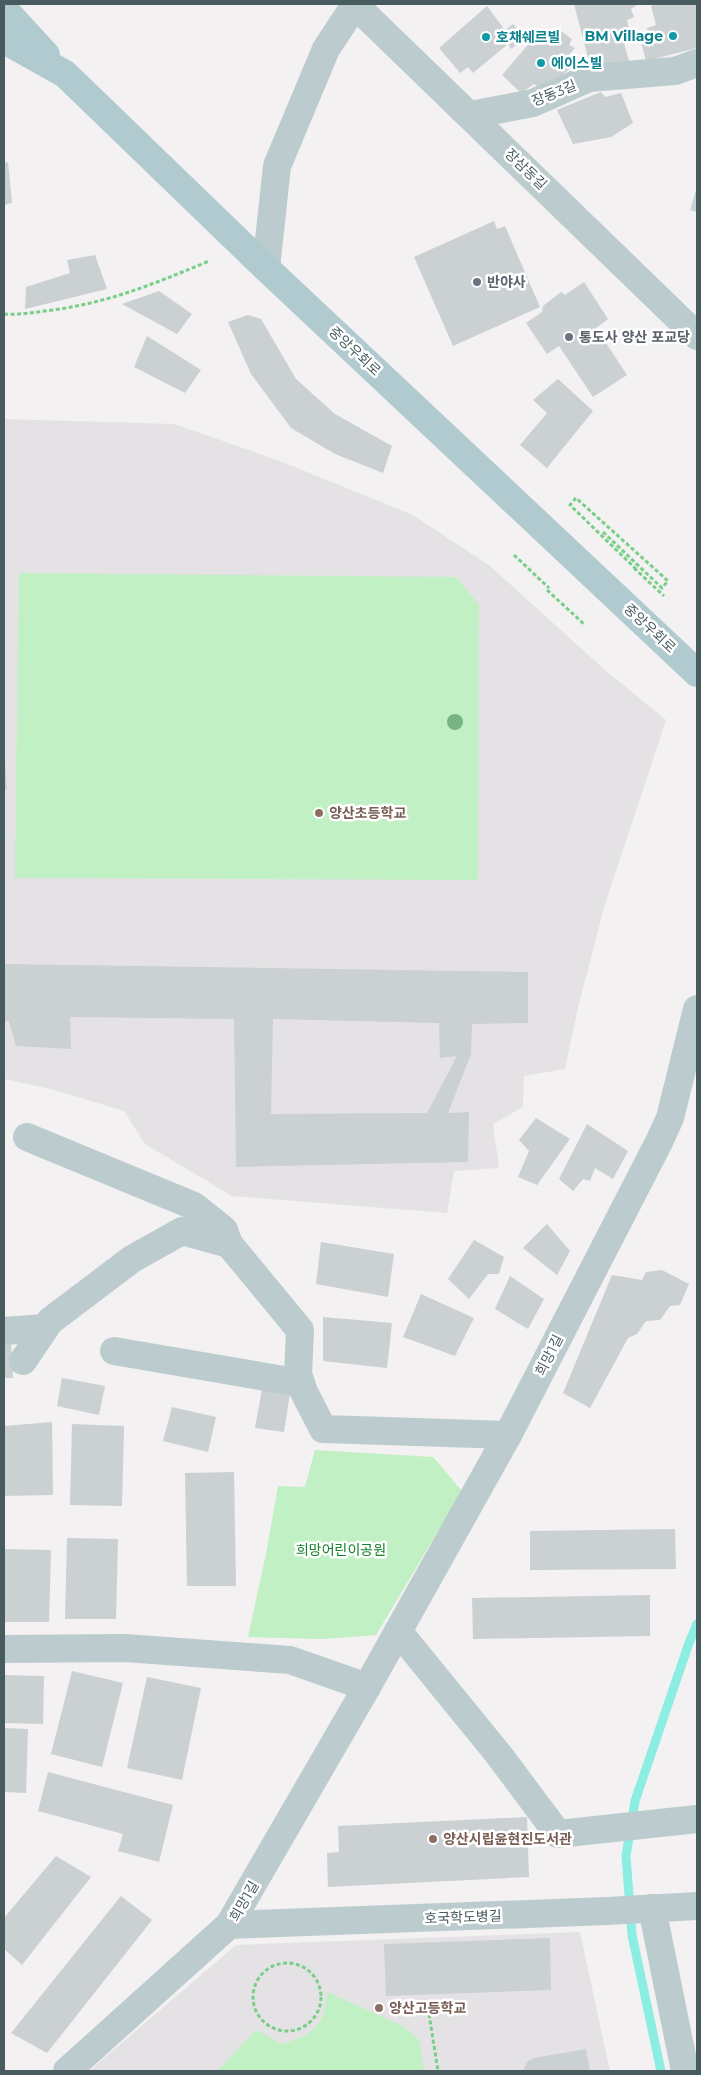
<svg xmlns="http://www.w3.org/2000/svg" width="701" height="2075" viewBox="0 0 701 2075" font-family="Montserrat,'Noto Sans KR',sans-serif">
  <rect width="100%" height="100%" fill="#f3f1f1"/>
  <g fill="#e4e2e4">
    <path d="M4 419 174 424 280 461 413 515 490 566 605 670 666 720 604 907 577 1012 565 1069 524 1076 523 1107 493 1124 499 1168 454 1171 447 1213 232 1196 145 1144 124 1111 51 1089 4 1079Z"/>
    <path d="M580 1932 610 2071H89L236 1945Z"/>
  </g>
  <g fill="#c0f0c3">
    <path d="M19 573 456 577 479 605 478 880 15 878Z"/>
    <path d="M315 1450 433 1457 462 1491 376 1635 323 1639 248 1637 266 1554 278 1486 305 1487Z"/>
    <path d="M327 1992 403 2026 419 2040 424 2071H217L256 2030 282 2044C314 2035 325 2025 327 1992Z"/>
  </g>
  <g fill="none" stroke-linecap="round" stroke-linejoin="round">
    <path stroke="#8cede3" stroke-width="9" d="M661 2071 632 1935 626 1856 635 1801 689 1643 697 1624"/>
  </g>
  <g fill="#cbd0d3" fill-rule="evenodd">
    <path d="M574 4H638L631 9 634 17 627 20 629 29 621 33 629 61 590 65Z"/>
    <path d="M657 4H697V48L646 61 641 42 650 40 647 28 656 25 651 6Z"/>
    <path d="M487 6 505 30 513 24 522 34 521 41 511 49 508 44 473 73 468 67 460 73 439 48Z"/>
    <path d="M561 31 572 39 569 45 575 48 567 57 572 61 569 65 572 67 544 90 534 84 521 93 502 75 533 39 546 43Z"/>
    <path d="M601 92 605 97 621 93 633 123 611 137 573 144 557 110Z"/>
    <path d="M8 162 12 203 4 205V163Z"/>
    <path d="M697 187V212L690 210Z"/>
    <path d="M494 221 497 229 505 226 540 307 453 346 414 257Z"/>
    <path d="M95 255 107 289 25 309 26 287 70 273 67 260Z"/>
    <path d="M584 282 608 319 596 328 627 375 593 397 559 346 547 354 526 323 542 312 543 306 561 292 565 295Z"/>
    <path d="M159 291 192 314 177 334 122 304Z"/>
    <path d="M248 315 261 319 296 379 335 414 392 446 383 473 335 454 291 428 251 374 228 322Z"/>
    <path d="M147 336 201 370 185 393 134 367Z"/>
    <path d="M558 379 593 411 547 468 520 445 547 413 533 400Z"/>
    <path d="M4 761H5L7 789H4Z"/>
    <path d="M4 964 528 972V1023L472 1024 471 1054 448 1113 469 1112 468 1162 236 1167 234 1019 70 1017 71 1049 16 1046 9 1021H4ZM273 1019 439 1023 440 1058 457 1056 427 1113 271 1114Z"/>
    <path d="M536 1118 570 1139 537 1185 518 1177 529 1151 519 1140Z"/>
    <path d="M587 1124 628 1151 613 1179 595 1168 590 1181 583 1179 573 1191 559 1179Z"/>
    <path d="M547 1224 570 1251 557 1275 523 1248Z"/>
    <path d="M474 1240 504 1257 499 1274H488L469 1299 448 1279Z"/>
    <path d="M321 1242 394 1254 388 1297 316 1284Z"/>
    <path d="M662 1270 689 1284 680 1305 670 1306 660 1320 646 1321 637 1334 628 1338 590 1408 563 1393 612 1275 642 1280 646 1272Z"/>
    <path d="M510 1276 544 1299 528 1329 495 1309Z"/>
    <path d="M421 1294 474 1318 455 1356 403 1337Z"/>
    <path d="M323 1317 392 1323 387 1368 323 1361Z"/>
    <path d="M4 1341H11L13 1378H4Z"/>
    <path d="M62 1378 105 1386 99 1415 57 1406Z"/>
    <path d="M262 1389 290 1393 284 1432 255 1428Z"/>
    <path d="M172 1407 216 1417 208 1452 163 1441Z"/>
    <path d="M52 1422 53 1495 4 1496V1426Z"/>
    <path d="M72 1424 124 1426 122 1506 70 1505Z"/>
    <path d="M234 1472 236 1586H187L185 1473Z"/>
    <path d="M675 1529 676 1569 530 1570V1531Z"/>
    <path d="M67 1538 118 1539 116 1619H65Z"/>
    <path d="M4 1549 51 1550 49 1622H4Z"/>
    <path d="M650 1595V1636L473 1639 472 1598Z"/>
    <path d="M72 1671 123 1683 102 1767 51 1754Z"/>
    <path d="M4 1675 44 1676 43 1724 4 1723Z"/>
    <path d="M147 1677 201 1688 182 1780 127 1768Z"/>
    <path d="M4 1728 28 1729 26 1793 4 1792Z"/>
    <path d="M48 1772 173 1805 159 1862 118 1851 123 1834 38 1811Z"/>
    <path d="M527 1817 529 1877 328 1887 327 1853 339 1852 338 1826Z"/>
    <path d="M56 1856 91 1877 22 1965 4 1949V1918Z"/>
    <path d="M121 1896 152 1920 47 2053 11 2033Z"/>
    <path d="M550 1938 551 1990 386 1996 384 1944Z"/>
    <path d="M586 2049 590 2071H523L527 2062 534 2058Z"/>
  </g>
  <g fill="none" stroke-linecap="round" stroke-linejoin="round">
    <g stroke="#77cf88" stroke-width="3" stroke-dasharray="4 2.5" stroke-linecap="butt">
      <path d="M4 314C21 315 36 312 53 310 111 302 156 283 209 261"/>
      <path d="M603 532 662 588 668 581 576 498 570 505 636 569"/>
      <path d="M514 555 549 588"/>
      <path d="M634 568 664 596"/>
      <path d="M547 590 585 625"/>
      <circle cx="287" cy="1997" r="34"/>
      <path d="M429 2014 438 2071"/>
    </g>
    <g stroke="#bccbcd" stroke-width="28">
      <path d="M354 4 697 336"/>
      <path d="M470 115 533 103 589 78 675 71 697 63"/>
      <path d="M266 268 277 166 326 49 355 5"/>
      <path d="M27 1137 194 1206 224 1230 229 1244 300 1330 298 1374 304 1392 323 1429 508 1435"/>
      <path d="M4 1331 45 1328"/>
      <path d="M114 1351 301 1383"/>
      <path d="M23 1361 50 1321 132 1259 182 1231 229 1244"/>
      <path d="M398 1631 499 1755 558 1834 697 1819"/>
      <path d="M4 1649 125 1648 290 1660 367 1687"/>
      <path d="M652 1908 685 2071"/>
      <path d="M229 1925 607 1911 697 1906"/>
      <path d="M67 2071 229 1925 367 1687 508 1435 659 1142 670 1118 697 1009"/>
    </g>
    <g stroke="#b0cacf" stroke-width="28">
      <path d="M4 9 46 55"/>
      <path d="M4 42H8L65 74 266 268 697 673"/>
    </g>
  </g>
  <circle fill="#79b484" cx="455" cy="722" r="8"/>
  <g fill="#0f9aa8" stroke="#fff" stroke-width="2">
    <circle cx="673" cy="36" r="5"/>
    <circle cx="486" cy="37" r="5"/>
    <circle cx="541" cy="63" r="5"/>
  </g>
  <g fill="#6b7280" stroke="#fff" stroke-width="2">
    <circle cx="477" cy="282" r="5"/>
    <circle cx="569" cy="337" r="5"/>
  </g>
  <g fill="#8d6e63" stroke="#fff" stroke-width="2">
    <circle cx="319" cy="813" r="5"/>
    <circle cx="433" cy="1839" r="5"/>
    <circle cx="379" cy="2008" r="5"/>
  </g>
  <g text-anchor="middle" stroke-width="5" stroke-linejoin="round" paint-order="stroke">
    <g font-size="14" font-weight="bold" fill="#0d838f" stroke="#fff" text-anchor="start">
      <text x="663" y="41" text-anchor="end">BM Village</text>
      <text x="496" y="42">호채쉐르빌</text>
      <text x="551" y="68">에이스빌</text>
    </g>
    <g font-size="14" fill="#485b5f" stroke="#fff">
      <text transform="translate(554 93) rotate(-22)" y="5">장동3길</text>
      <text transform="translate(526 169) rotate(44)" y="5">장삼동길</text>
      <text transform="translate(355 351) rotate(43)" y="5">중앙우회로</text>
      <text transform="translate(650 628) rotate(43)" y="5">중앙우회로</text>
      <text transform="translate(549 1355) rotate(-63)" y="5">희망1길</text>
      <text transform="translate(244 1901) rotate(-60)" y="5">희망1길</text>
      <text transform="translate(463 1917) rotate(-2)" y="5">호국학도병길</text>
    </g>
    <g font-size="14" font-weight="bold" fill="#5b616d" stroke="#fff" text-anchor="start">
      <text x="487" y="287">반야사</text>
      <text x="579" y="342">통도사 양산 포교당</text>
    </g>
    <g font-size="14" font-weight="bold" fill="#785e54" stroke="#fff" text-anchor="start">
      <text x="329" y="818">양산초등학교</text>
      <text x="443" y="1844">양산시립윤현진도서관</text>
      <text x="389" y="2013">양산고등학교</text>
    </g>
    <g font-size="14" fill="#16822b" stroke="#fff">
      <text x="341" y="1555">희망어린이공원</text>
    </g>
  </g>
  <rect width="701" height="2075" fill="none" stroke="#485b5f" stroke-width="10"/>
</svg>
